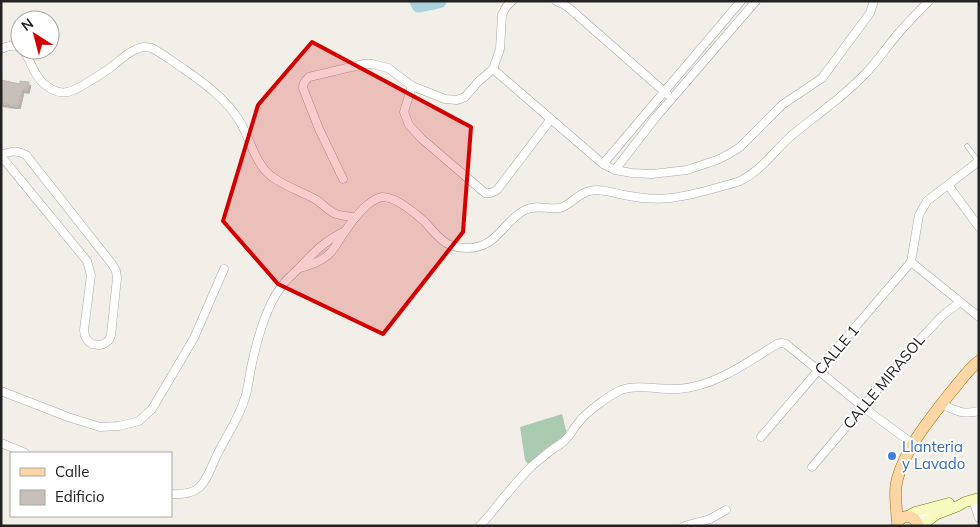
<svg xmlns="http://www.w3.org/2000/svg" width="980" height="527" viewBox="0 0 980 527" font-family="Mulish,sans-serif">
  <defs>
    <filter id="shadow"><feDropShadow dx="2" dy="3.5" stdDeviation="0" flood-color="#0004"/></filter>
  </defs>
  <rect width="100%" height="100%" fill="#f2efe9"/>
  <path fill="#aacbaf" d="M562 414 567 434 544 450 528 464 525 460 520 427Z"/>
  <g fill="none" stroke-linecap="round" stroke-linejoin="round">
    <path stroke="#aad3df" stroke-width="15" d="M417 1 419 5 439 1"/>
  </g>
  <path fill="#c7bfb8" stroke="#c4b6ab" filter="url(#shadow)" d="M1 80 20 84V81L29 82 27 90 22 89 18 106 1 103Z"/>
  <g fill="none" stroke-linecap="round" stroke-linejoin="round">
    <defs>
      <path id="service" d="M967 146 978 161"/>
      <path id="pedestrian" d="M932 511 933 512 925 520H923L920 516V515Z"/>
      <g id="minor">
        <path d="M556 1 563 4 569 8 667 94"/>
        <path d="M1 49C7 46 14 44 20 48"/>
        <path d="M23 50C31 60 33 74 43 83 59 97 69 94 85 84 95 78 105 72 114 65 121 59 128 52 137 49 142 46 146 47 152 48 163 54 173 62 184 69 205 84 225 98 239 120 250 138 254 162 271 176 284 186 300 191 315 199 322 203 328 211 336 214 342 216 349 216 355 218"/>
        <path d="M493 69 603 164 615 170 632 173 652 174 687 170 717 160 729 154 740 147 782 105 822 78 870 13 874 1"/>
        <path d="M412 86 404 112 409 125 422 139 485 193H491L497 190 551 119"/>
        <path d="M1 155C11 151 16 150 26 155L112 264 116 271 117 278 111 335 109 340 104 344 99 345 92 344 88 341 85 336 84 330 91 275 87 261 1 156"/>
        <path d="M603 164 741 1"/>
        <path d="M615 170 656 117 756 1"/>
        <path d="M343 179 319 129 303 88C303 83 305 81 309 77L364 64H372L388 68 412 86 445 99 457 100 465 97 478 82 493 69 500 49 502 15 506 7 512 1"/>
        <path d="M948 185 979 227"/>
        <path d="M911 262 919 215 927 201 979 161"/>
        <path d="M911 262 979 317"/>
        <path d="M300 268C310 265 320 262 328 255 336 248 339 239 346 230 353 219 369 199 382 197 395 196 416 214 425 222 430 228 435 234 441 239 447 245 457 248 466 248 497 249 502 222 525 210 537 204 548 210 560 208 571 205 578 193 590 191 601 188 613 193 624 195 639 198 655 200 670 198 688 196 706 191 723 186 730 184 736 183 742 180 764 168 773 152 791 136 804 125 817 116 830 105 842 96 854 85 865 74 877 62 886 48 897 35 907 23 918 12 929 1"/>
        <path d="M1 391 68 417 100 427 119 426 139 421 152 409 194 338 224 269"/>
        <path d="M942 404C956 411 963 415 979 411"/>
        <path d="M761 437 911 262"/>
        <path d="M1 443 25 453"/>
        <path d="M812 467 863 407 915 345 942 316 960 302"/>
        <path d="M171 494C206 496 205 478 218 453 227 435 239 418 245 398 248 389 249 378 251 368 256 344 263 317 275 296 280 288 285 280 292 275 294 272 298 270 300 267 314 252 326 240 345 231"/>
        <path d="M973 500 979 518"/>
        <path d="M480 526C498 506 513 484 532 466 539 460 546 454 553 449 557 446 562 444 565 440 571 435 574 427 579 422 586 412 610 395 621 390 638 384 660 390 678 389 716 386 746 363 777 344L782 343 786 344 863 407 913 444"/>
        <path d="M684 526 710 519 726 510"/>
      </g>
      <g id="secondary">
        <path d="M908 516 915 512 949 503"/>
        <path d="M921 526 937 514 958 506 965 502 979 498"/>
      </g>
      <g id="primary">
        <path d="M897 523C903 514 915 514 918 526"/>
        <path d="M897 526C898 510 893 496 897 480 906 447 930 419 951 392 960 382 968 369 979 361"/>
      </g>
    </defs>
    <use href="#service" stroke="#a9a9a9" stroke-width="5"/>
    <use href="#pedestrian" stroke="#a9a9a9" stroke-width="7"/>
    <use href="#minor" stroke="#a9a9a9" stroke-width="9"/>
    <use href="#secondary" stroke="#707d05" stroke-width="11"/>
    <use href="#primary" stroke="#a06b00" stroke-width="12"/>
    <use href="#service" stroke="#fff" stroke-width="4"/>
    <use href="#pedestrian" stroke="#fff" stroke-width="5.5"/>
    <use href="#minor" stroke="#fff" stroke-width="8"/>
    <use href="#secondary" stroke="#f7fabf" stroke-width="10"/>
    <use href="#primary" stroke="#fcd6a4" stroke-width="11"/>
  </g>
  <path fill="#d40000" fill-opacity="0.2" stroke="#d40000" stroke-width="4" stroke-linejoin="round" d="M312 42 471 127 463 232 383 334 278 284 223 221 258 105Z"/>
  <circle fill="#3f7fe0" stroke="#fff" stroke-width="2" cx="892" cy="456" r="5"/>
  <g text-anchor="middle" stroke-width="4" stroke-linejoin="round" paint-order="stroke">
    <g font-size="15" fill="#222" stroke="#fff">
      <text transform="translate(837 350) rotate(-50)" y="5">CALLE 1</text>
      <text transform="translate(884 382) rotate(-50)" y="5">CALLE MIRASOL</text>
    </g>
    <g font-size="15" fill="#366cbe" stroke="#fff" text-anchor="start">
      <text x="902" y="452">Llanteria<tspan x="902" dy="17">y Lavado</tspan></text>
    </g>
  </g>
  <rect width="980" height="527" fill="none" stroke="#222222" stroke-width="5"/>
  <rect x="10" y="452" width="162" height="65" fill="#ffffff" stroke="#a7a7a7"/>
  <rect x="20" y="468" width="25" height="8" fill="#fcd6a4" stroke="#a7a7a7"/>
  <text x="55" y="477" font-size="15" fill="#222222">Calle</text>
  <rect x="20" y="490" width="25" height="15" fill="#c7bfb8" stroke="#a7a7a7"/>
  <text x="55" y="502" font-size="15" fill="#222222">Edificio</text>
  <g transform="translate(35 35) rotate(324)"><circle r="24" fill="#ffffff" stroke="#a7a7a7"/>
  <path d="M0-4L9 19L0 12L-9 19Z" fill="#d40000"/>
  <text y="-8" font-size="14" font-weight="bold" text-anchor="middle" fill="#222222">N</text>
  </g>
</svg>
